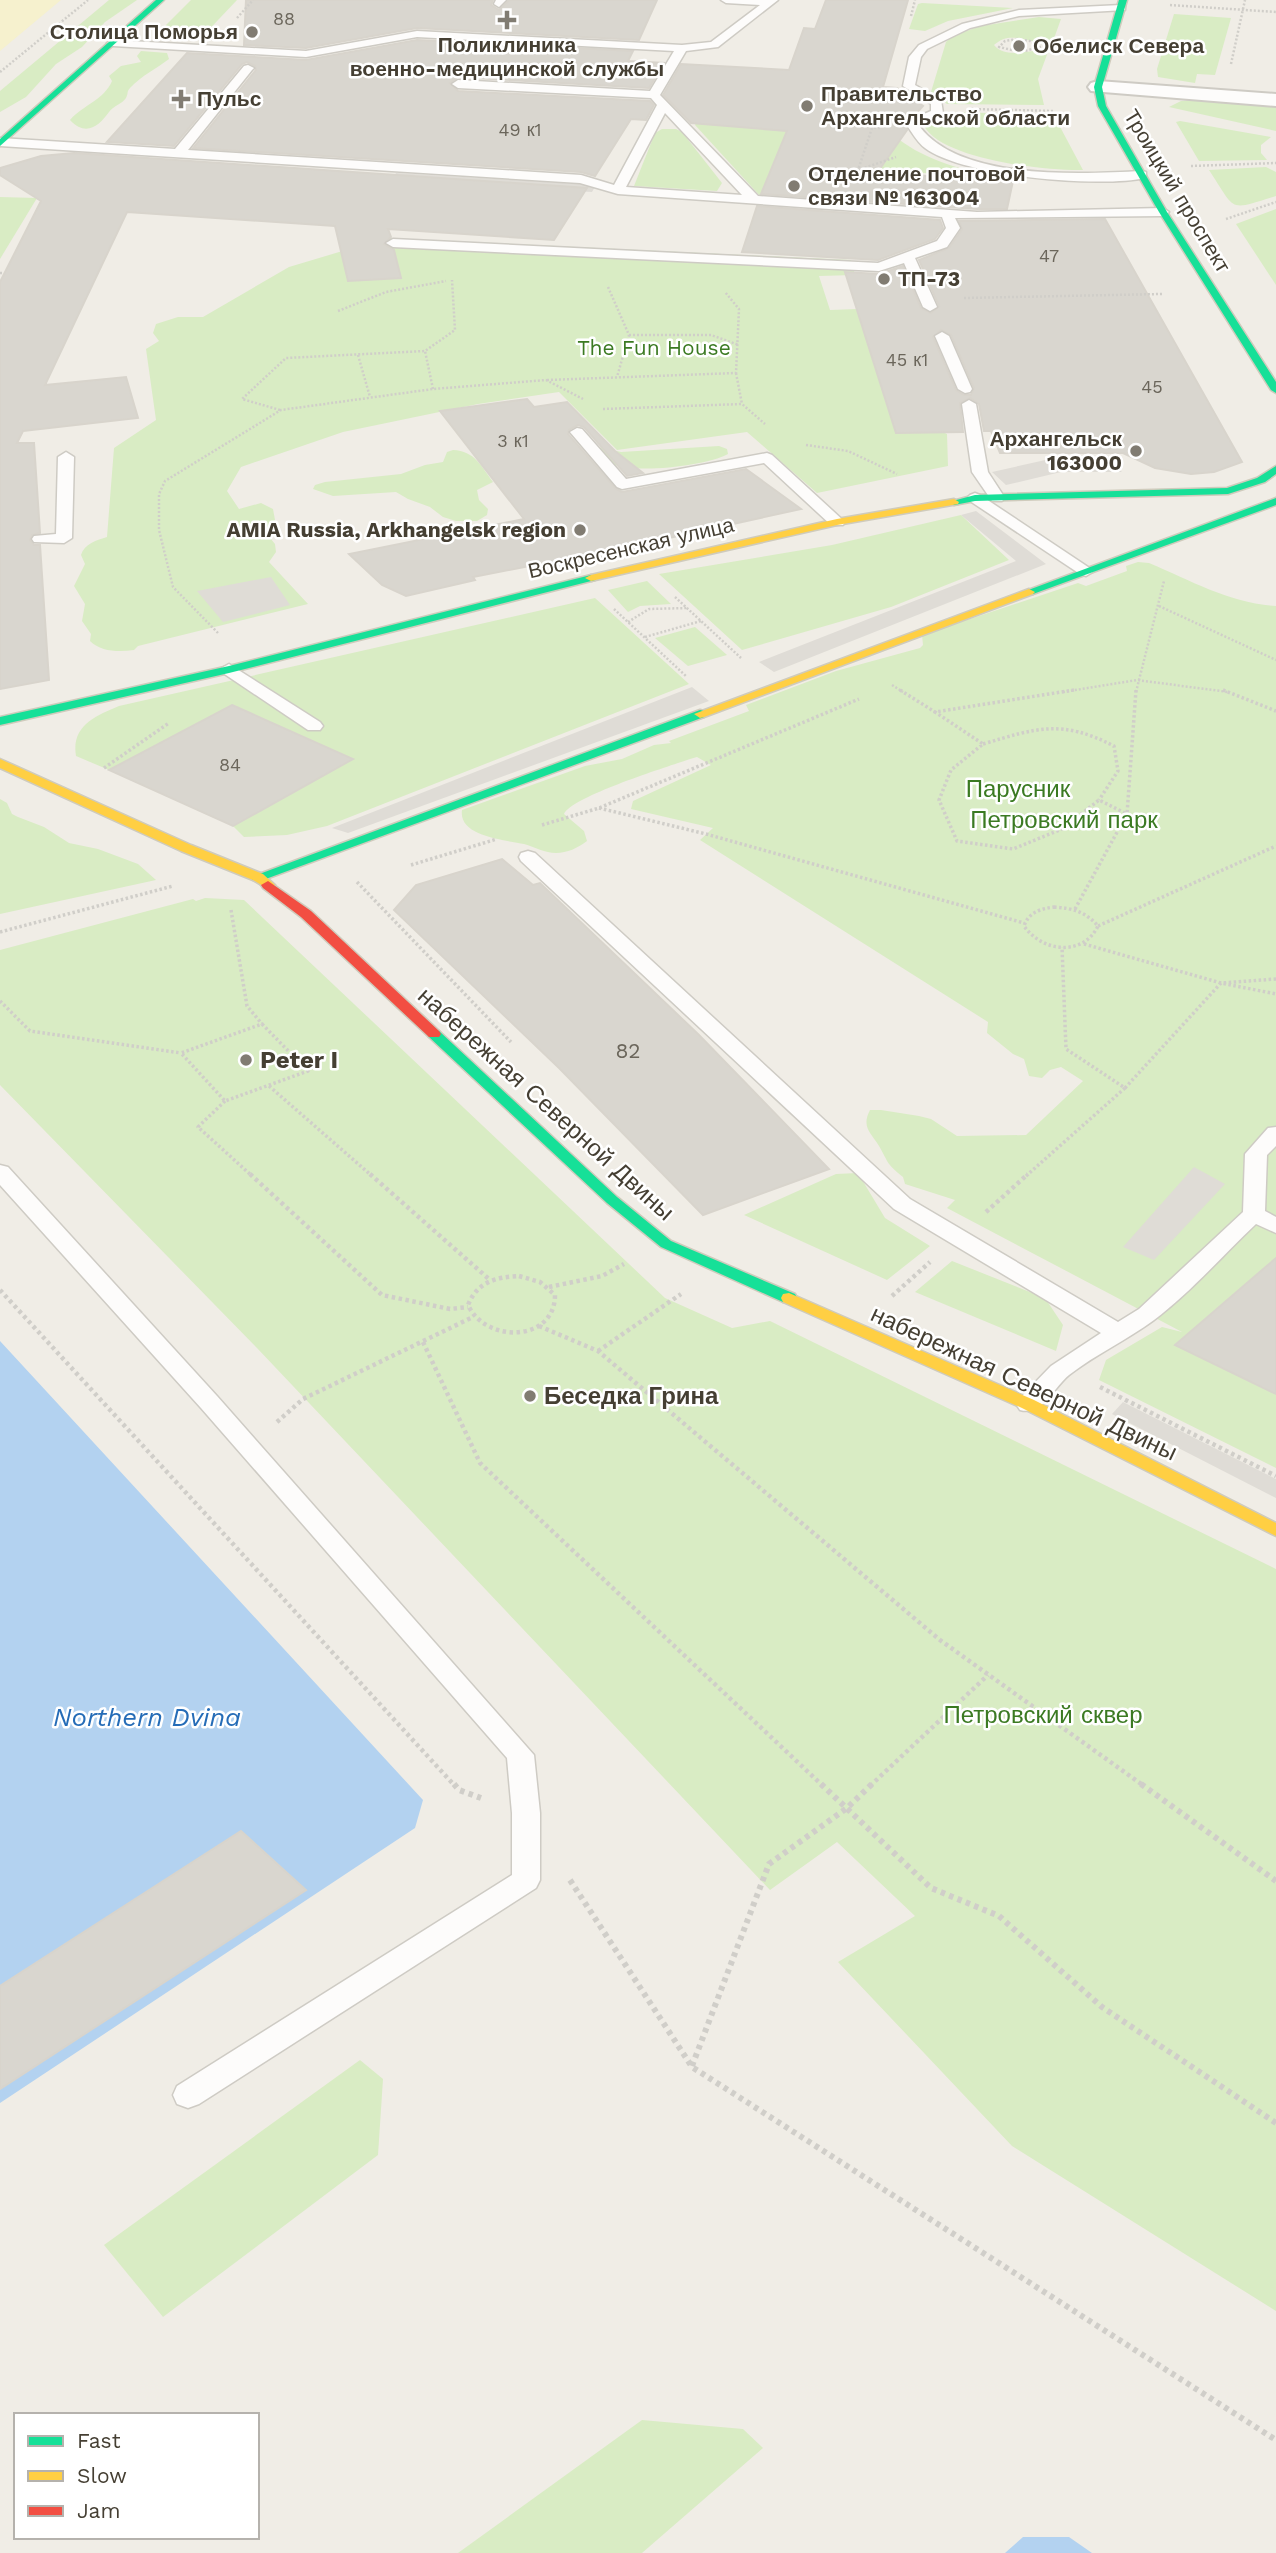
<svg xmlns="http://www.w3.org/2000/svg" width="1276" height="2553" viewBox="0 0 1276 2553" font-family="'Work Sans',sans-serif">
  <rect width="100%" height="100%" fill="#f0ede6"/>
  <g fill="#d9ecc4">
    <path d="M109 0H137L105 22 82 47 56 64 26 97 0 112V91Z"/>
    <path d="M191 0H237L200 39 154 37Z"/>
    <path d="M922 3 1013 8 948 21 925 31 909 29 918 4Z"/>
    <path d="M1174 14 1231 18 1215 75 1197 74 1195 83 1158 77 1157 69Z"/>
    <path d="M1039 17 1061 19 1052 44C1033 46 1012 28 994 45 1008 61 1031 47 1048 52L1038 79 1044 105 947 104 931 92 946 42 952 36 981 26Z"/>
    <path d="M141 51 167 53 169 59C156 69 142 75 130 88 126 93 129 92 126 98 122 104 113 106 109 112 99 126 86 137 70 120 83 105 104 100 112 81L109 76 121 66 141 62 137 56Z"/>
    <path d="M1201 100 1276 105V131L1169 107 1181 101Z"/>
    <path d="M948 112 1033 114 1044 121 1058 123 1083 170C1047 171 943 160 924 126L944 117Z"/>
    <path d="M1180 121 1271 137 1261 145V153L1267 160 1199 161 1176 122Z"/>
    <path d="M696 123 788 129 760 196 695 125Z"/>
    <path d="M662 129H676L682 132 722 183 717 191 634 186 655 133Z"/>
    <path d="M891 133C920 159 962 170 999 178L862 169Z"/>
    <path d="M1266 167 1276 172V196C1227 211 1237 212 1209 170Z"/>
    <path d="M0 197 37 198 0 259Z"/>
    <path d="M1276 209V285L1236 224Z"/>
    <path d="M386 238 851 260 855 275 819 276 830 310 857 309 888 407 947 434 948 466 817 493 747 432 617 450 559 392 478 404 343 432 241 467 227 491 239 509 261 503 273 509 275 520 266 533 275 544 276 552 269 562 308 604 138 646 134 650C119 652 101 652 90 641L91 634 82 621 85 604 74 586 85 564 81 555C84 544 97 540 107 537L114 448 156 420 146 349 159 341 153 333 156 324 178 317H203L289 267Z"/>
    <path d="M608 444 612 450 621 452 719 446 727 449 728 454C706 466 636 474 612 464 606 461 600 455 595 450Z"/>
    <path d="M453 450C475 451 481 466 493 482L477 490 479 500 488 509 487 515 477 521H456L443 517 430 507 408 499 396 492 333 496 313 489 315 485 325 482 401 474 425 465 443 462 447 452Z"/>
    <path d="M961 515 1009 560 891 607 742 650 659 574 832 545Z"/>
    <path d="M1138 562 1149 563C1192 581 1229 603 1276 606V1468L1099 1380 1106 1360 1162 1327 1182 1332 947 1208 955 1200 905 1184 903 1177C885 1162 890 1165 879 1146 871 1133 861 1127 870 1110H881L919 1116 931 1119 957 1136 1026 1135 1083 1081 1061 1067 1050 1070 1042 1078 1029 1076 1024 1059 1013 1054 987 1033 988 1022 700 840 713 828 631 809 633 801 711 765 697 757 690 759C667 767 573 796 564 814L584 831 587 841C578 848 567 853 556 853 545 853 535 847 524 844 506 840 458 837 462 810L585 766 622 759 654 745 671 743 669 741 749 711 746 705 836 671 920 648 923 645 922 635 1078 583 1086 586 1127 571 1126 566Z"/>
    <path d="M647 581 671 604 640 606 628 612 608 590Z"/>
    <path d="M595 598 689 684 327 826 287 835 244 837 233 826 353 759 294 736 284 728 232 706 109 770 76 756C71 726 95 716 119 706Z"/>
    <path d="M695 627 727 655 688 666 655 638Z"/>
    <path d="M0 799 7 803 12 814 18 817 44 827 69 843 98 849 138 864 156 880 0 914Z"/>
    <path d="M205 898 244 900 665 1298 732 1328 770 1321 1276 1569V2311L1012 2146 838 1962 915 1916 837 1842 770 1890 257 1348 0 1085V950L193 899 196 901Z"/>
    <path d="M858 1173 885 1218 930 1246 887 1280 744 1215 836 1174Z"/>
    <path d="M952 1261 1045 1298 1063 1325 1056 1351 915 1292Z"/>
    <path d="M360 2060 383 2079 378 2155 163 2317 104 2245Z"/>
    <path d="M642 2420 743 2429 763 2448 642 2553H458Z"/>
  </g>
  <path fill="#f6f1ce" d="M0 0H61L0 51Z"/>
  <g fill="#dfdcd6">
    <path d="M396 173 596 185 592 192 392 180Z"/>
    <path d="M1050 459 1108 460 1122 472H1061L1006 485 992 472Z"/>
    <path d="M976 511 1046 564 774 672 759 662 1016 561 961 515Z"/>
    <path d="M271 577 290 605 223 622 197 591Z"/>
    <path d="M692 687 709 701 348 833 332 828Z"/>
    <path d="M1194 1167 1225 1184 1154 1260 1123 1247Z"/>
    <path d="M1123 1402 1276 1479V1498L1112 1414Z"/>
  </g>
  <g fill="#b3d2f0">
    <path d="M0 1341 423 1800 415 1828 0 2103V2080L305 1890 241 1831 0 1986Z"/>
    <path d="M1023 2537H1069L1092 2553H1005Z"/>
  </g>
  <g fill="#d9d6cf" stroke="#d8d4cc" stroke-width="2" fill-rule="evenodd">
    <path d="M246 0H493L491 5 499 10 509 0H657L639 40 417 28 306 48 244 45Z"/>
    <path d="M826 0H908L883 87 897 88 923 106 906 125 907 130 877 173 1013 181 1007 209H977L761 194 787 131 691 123 663 95 681 64 789 70 804 28 815 29Z"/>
    <path d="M417 40 633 51 628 61 664 63 649 88 458 77 450 83 458 91 650 101 654 105 646 120 631 119 595 176 581 172 193 148 256 70 255 66 247 62 242 64 174 146 107 142 187 53 306 60Z"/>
    <path d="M74 153 587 188 554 240 388 229 391 237 384 244 394 250 401 278 348 281 335 226 127 212 45 385 126 377 138 418 23 431 17 443H34L40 533 32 535 30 540 34 545H40L49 680 0 689V282L41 201 0 175V168L41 156Z"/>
    <path d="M757 206 940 220 943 228 935 239 878 260 742 252Z"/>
    <path d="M1105 219 1242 462 1214 472 1191 474 1155 468 1123 453H1000L991 431H984L979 404 970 398 960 403 963 432 896 433 845 272 879 274 903 266 921 308 931 313 939 306 919 260 949 248 962 229 959 221ZM941 330 951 335 974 388 971 395H964L956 390 933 337Z"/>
    <path d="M527 399 534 407 567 402 615 451 643 473 627 476 584 427 578 425 569 430 568 434 616 489 622 492 746 469 801 509 660 540 666 546 563 567 555 561 473 577 475 580 406 596 382 585 349 554 524 519 440 411Z"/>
    <path d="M232 705 353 759 233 826 109 770Z"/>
    <path d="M502 859 533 885 540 883 699 1035 829 1169 703 1215 559 1068 394 910 416 885Z"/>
    <path d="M1276 1258V1394L1175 1345Z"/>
    <path d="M241 1831 306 1890 0 2089V1986Z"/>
  </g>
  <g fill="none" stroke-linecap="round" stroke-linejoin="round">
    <defs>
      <g id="lane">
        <path d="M496 0H506L499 7 494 4Z"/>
        <path d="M721 0H778L718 47 686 51 660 95 758 196 977 212 1163 208 1169 212 1163 216 955 218 960 228 947 247 915 258 937 307 930 311 923 307 904 263 879 271 393 247 386 243 393 239 878 263 937 241 946 228 942 217 618 194 580 183 0 146V138L175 149 244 66 248 65 254 68 252 70 188 150 581 175 614 185 657 105 651 98 458 88 452 84 458 80 650 91 674 51 417 37 306 57 113 46 107 43 113 40 306 51 417 31 682 45 711 42 760 5 726 3ZM665 113 742 195 626 187Z"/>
        <path d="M1121 5 1125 6V10L1019 16 970 28 927 49 921 57 915 85 941 100 943 113 920 127C961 181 1081 174 1142 171L1146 172V178C1099 188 964 177 925 148 918 143 913 134 908 127L917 117 931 111V104L903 86 909 57 919 45 962 24 1019 10Z"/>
        <path d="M942 332 949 336 972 389 970 392 965 393 958 389 935 336Z"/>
        <path d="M969 400 976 404 988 472 1005 498 1002 501H992L972 472 962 404Z"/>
        <path d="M577 428 582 429 626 479 767 453 772 455 845 522 843 525H831L764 463 622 489 617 487 570 432Z"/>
        <path d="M66 452 74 457 72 538 64 543 34 542 32 539 34 536 56 534 58 457Z"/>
        <path d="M975 493 980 495 1094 571 1086 576 1080 574 970 501 967 498 970 495Z"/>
        <path d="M229 664 320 722 323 726 320 730H308L223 673 220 669Z"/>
        <path d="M528 851 535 853 910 1199 1118 1322 1139 1309 1243 1212 1245 1154 1268 1128 1276 1127V1146L1267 1155 1265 1211 1276 1217V1233L1256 1224C1223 1255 1190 1293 1154 1320 1127 1340 1096 1354 1069 1375 1053 1388 1043 1416 1020 1410L1016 1404 1020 1398 1051 1366 1101 1333 894 1209 521 861 519 857 521 853Z"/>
        <path d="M0 1165 8 1167 217 1396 534 1755 540 1813V1880L536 1888 199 2104 188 2108 177 2104 173 2095 177 2086 512 1875V1813L507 1758 201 1408 0 1185Z"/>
      </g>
      <path id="street" d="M1098 81 1276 94V106L1091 91 1088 87 1091 83Z"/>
      <g id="fast">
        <path d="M156 0H164L0 146V139Z"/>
        <path d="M1119 0H1127L1102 87 1106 106 1167 212 1276 382V393L1271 390 1159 212 1098 106 1094 87Z"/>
        <path d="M1276 466V474L1265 482 1228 494 975 501 954 505 949 502 975 495 1227 488 1257 478Z"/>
        <path d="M1276 498V505L1033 594 1023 592Z"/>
        <path d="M591 575 597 578 595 580 229 673 0 725V717L229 666Z"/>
        <path d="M700 710 704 711V717L263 880H253L251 877Z"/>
        <path d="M434 1030 439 1031 617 1197 671 1241 795 1294 797 1298 795 1302H783L661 1247 607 1203 429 1037 427 1034Z"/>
      </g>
      <g id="slow">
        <path d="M954 499 959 502 958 504 837 525 591 581 585 578 591 575 837 519Z"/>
        <path d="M1029 589 1035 592 1033 594 704 717 700 718 694 714Z"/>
        <path d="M0 759 191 845 263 874 275 885 268 889 253 880 181 851 0 768Z"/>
        <path d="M789 1293 1034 1400 1276 1523V1536L1022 1408 783 1302 781 1298 783 1294Z"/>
      </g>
      <path id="jam" d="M268 881 311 911 439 1031 441 1034 439 1037H429L301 917 263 888 261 885Z"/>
    </defs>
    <use href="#lane" stroke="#cecbc4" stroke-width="3"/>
    <use href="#street" stroke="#cecbc4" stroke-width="4"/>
    <use href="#fast" stroke="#cfcbbc" stroke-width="3"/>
    <use href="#slow" stroke="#cfcbbc" stroke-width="3"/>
    <use href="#jam" stroke="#cfcbbc" stroke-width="3"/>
    <g stroke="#d0cec9" stroke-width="2.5" stroke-dasharray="2 2" stroke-linecap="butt">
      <path d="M1170 5 1276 12"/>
      <path d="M911 16 915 0"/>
      <path d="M237 18 253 0"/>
      <path d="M1017 39 1030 41 1039 47 1021 52 999 47 1005 41Z"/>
      <path d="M1039 47 1056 48"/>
      <path d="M1231 64 1245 0"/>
      <path d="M0 72 88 0"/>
      <path d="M971 109 1054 111"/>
      <path d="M880 128H872L858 170 908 173"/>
      <path d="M1191 166 1276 163"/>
      <path d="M861 169 896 157"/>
      <path d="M1226 219 1276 202"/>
      <path d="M0 273H4"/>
      <path d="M608 287 629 335 617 377"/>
      <path d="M964 298 1162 294"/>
      <path d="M338 311 386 292 446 281"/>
      <path d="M629 335H711L739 345"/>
      <path d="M358 355 370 397"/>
      <path d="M736 373 742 404"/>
      <path d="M547 380 736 373 739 309 725 292"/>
      <path d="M433 389 425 351 455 330 452 280"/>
      <path d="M603 409 742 404 765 424"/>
      <path d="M280 410 242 399 286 358 425 351"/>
      <path d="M806 445 848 451 897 474"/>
      <path d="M675 597 741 658"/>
      <path d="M1159 606 1276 660"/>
      <path d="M614 609 687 677"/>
      <path d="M628 622 649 609 688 608"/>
      <path d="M218 633 173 587 159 530V494L165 481 281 410 433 389 546 380 583 399"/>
      <path d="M645 637 701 621"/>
      <path d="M892 685 903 692"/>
      <path d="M1063 692 1137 680 1228 692"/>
      <path d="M1136 692 1164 581"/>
    </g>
    <g stroke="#d0cec9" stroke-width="3.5" stroke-dasharray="2.5 2.5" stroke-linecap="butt">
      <path d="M900 690 935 712"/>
      <path d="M1074 690 935 712 983 744 951 770 939 800 957 841 1013 849 1062 829 1099 800 1127 814"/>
      <path d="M1223 690 1276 711"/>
      <path d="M983 744C1037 728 1061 719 1114 746L1118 771 1099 800"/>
      <path d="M104 768 169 723"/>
      <path d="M599 808 706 834 1024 923"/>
      <path d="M542 825 599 808 859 699"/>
      <path d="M411 865 497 839"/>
      <path d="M357 882 511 1042"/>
      <path d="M1054 907C1072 908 1086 912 1098 926 1083 957 1042 952 1024 926 1029 912 1040 909 1054 907Z"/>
      <path d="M1075 909 1127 814 1136 690"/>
      <path d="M231 910 247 1006 262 1024"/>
      <path d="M1098 926 1276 846"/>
      <path d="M0 932 173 886"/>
      <path d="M1084 944 1221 983 1276 994"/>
      <path d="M0 1001 30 1031 181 1053"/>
      <path d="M262 1024 308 1071 225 1101 181 1053Z"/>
      <path d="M269 1086 372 1176"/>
      <path d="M1125 1088 1221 983 1276 979"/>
      <path d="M225 1101 198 1127 252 1176"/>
      <path d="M1026 1176 1125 1088 1066 1049 1062 947"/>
    </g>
    <g stroke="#d0cec9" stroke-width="4.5" stroke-dasharray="3.5 3.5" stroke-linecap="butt">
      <path d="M250 1174 382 1295 450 1309 468 1307"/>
      <path d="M370 1174 490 1280"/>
      <path d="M986 1212 1028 1174"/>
      <path d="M519 1276 540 1282 555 1295C555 1342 486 1344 468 1305 477 1282 496 1277 519 1276Z"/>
      <path d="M549 1287 602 1276 624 1264"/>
      <path d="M0 1290 455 1786"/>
      <path d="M892 1296 930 1262"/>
      <path d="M539 1326 598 1351 940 1640 1144 1786"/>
      <path d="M423 1342 480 1463 823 1786"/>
      <path d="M598 1351 681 1294"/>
      <path d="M1100 1387 1276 1476"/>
      <path d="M277 1422 303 1399 473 1317"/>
      <path d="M870 1786 988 1675"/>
    </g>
    <g stroke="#d0cec9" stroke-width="6" stroke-dasharray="4.5 4.5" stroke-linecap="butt">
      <path d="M454 1784 459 1790 481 1798"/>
      <path d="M821 1784 931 1888 999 1916 1102 2007 1276 2123"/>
      <path d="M1141 1784 1276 1881"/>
      <path d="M570 1880 692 2067 1276 2440"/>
      <path d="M692 2066 769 1864 847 1808 872 1784"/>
    </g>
    <use href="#lane" fill="#fdfcfb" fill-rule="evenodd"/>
    <use href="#street" fill="#fdfcfb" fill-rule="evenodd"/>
    <use href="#fast" fill="#16e098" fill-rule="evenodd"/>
    <use href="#slow" fill="#ffcf43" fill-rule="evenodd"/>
    <use href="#jam" fill="#f24e42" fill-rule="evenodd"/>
  </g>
  <g fill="#817c72" stroke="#fff" stroke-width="2.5">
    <path d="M503.5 9.5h7v7h7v7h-7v7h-7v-7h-7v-7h7z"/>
    <circle cx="252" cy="32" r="7"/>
    <circle cx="1019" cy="46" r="7"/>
    <path d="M177.5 88.5h7v7h7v7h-7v7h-7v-7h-7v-7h7z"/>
    <circle cx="807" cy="106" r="7"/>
    <circle cx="794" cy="186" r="7"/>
    <circle cx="884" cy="279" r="7"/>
    <circle cx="1136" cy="451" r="7"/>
    <circle cx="580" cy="530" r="7"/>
    <circle cx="246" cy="1060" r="7"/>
    <circle cx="530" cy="1396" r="7"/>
  </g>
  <g text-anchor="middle" stroke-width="5" stroke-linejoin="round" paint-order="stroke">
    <g font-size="18" fill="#6b665b">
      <text x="284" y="25">88</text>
      <text x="520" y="136">49 к1</text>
      <text x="1049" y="262">47</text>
      <text x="907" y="366">45 к1</text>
      <text x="1152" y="393">45</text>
      <text x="513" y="447">3 к1</text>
      <text x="230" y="771">84</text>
    </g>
    <g font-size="21" font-weight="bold" fill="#453f33" stroke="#fff" text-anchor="start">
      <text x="238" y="39" text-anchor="end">Столица Поморья</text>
      <text x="507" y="52" text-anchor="middle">Поликлиника<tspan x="507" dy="24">военно-медицинской службы</tspan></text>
      <text x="1033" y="53">Обелиск Севера</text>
      <text x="821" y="101">Правительство<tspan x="821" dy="24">Архангельской области</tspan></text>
      <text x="197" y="106">Пульс</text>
      <text x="808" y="181">Отделение почтовой<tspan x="808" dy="24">связи № 163004</tspan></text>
      <text x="898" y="286">ТП-73</text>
      <text x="1122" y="446" text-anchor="end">Архангельск<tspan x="1122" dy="24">163000</tspan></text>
      <text x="566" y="537" text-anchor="end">AMIA Russia, Arkhangelsk region</text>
    </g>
    <g font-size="21" fill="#453f33" stroke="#fff">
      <text transform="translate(1177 191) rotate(59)" y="7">Троицкий проспект</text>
      <text transform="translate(631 548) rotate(-13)" y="7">Воскресенская улица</text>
    </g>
    <g font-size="21" fill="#3b7a22" stroke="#fff">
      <text x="654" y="355">The Fun House</text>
    </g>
    <g font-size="21" fill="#6b665b">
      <text x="628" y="1058">82</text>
    </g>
    <g font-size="24" fill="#3b7a22" stroke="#fff">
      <text x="1018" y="797">Парусник</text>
      <text x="1064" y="828">Петровский парк</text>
      <text x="1043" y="1723">Петровский сквер</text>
    </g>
    <g font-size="24" font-weight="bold" fill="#453f33" stroke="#fff" text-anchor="start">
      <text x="260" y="1068">Peter I</text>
      <text x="544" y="1404">Беседка Грина</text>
    </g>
    <g font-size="24" fill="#453f33" stroke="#fff">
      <text transform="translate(546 1104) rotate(42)" y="8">набережная Северной Двины</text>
      <text transform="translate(1024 1383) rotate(25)" y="8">набережная Северной Двины</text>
    </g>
    <g font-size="26" font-style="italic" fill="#256cb7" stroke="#fff">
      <text x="147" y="1726">Northern Dvina</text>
    </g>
  </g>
  <rect x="14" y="2413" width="245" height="126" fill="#ffffff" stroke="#b5b2ad" stroke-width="2"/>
  <rect x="28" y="2436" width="35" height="10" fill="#16e098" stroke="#b5b2ad" stroke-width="2"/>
  <text x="77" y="2448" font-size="21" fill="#453f33">Fast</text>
  <rect x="28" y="2471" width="35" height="10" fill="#ffcf43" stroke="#b5b2ad" stroke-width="2"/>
  <text x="77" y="2483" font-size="21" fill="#453f33">Slow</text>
  <rect x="28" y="2506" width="35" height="10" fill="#f24e42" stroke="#b5b2ad" stroke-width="2"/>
  <text x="77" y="2518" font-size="21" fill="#453f33">Jam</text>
</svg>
